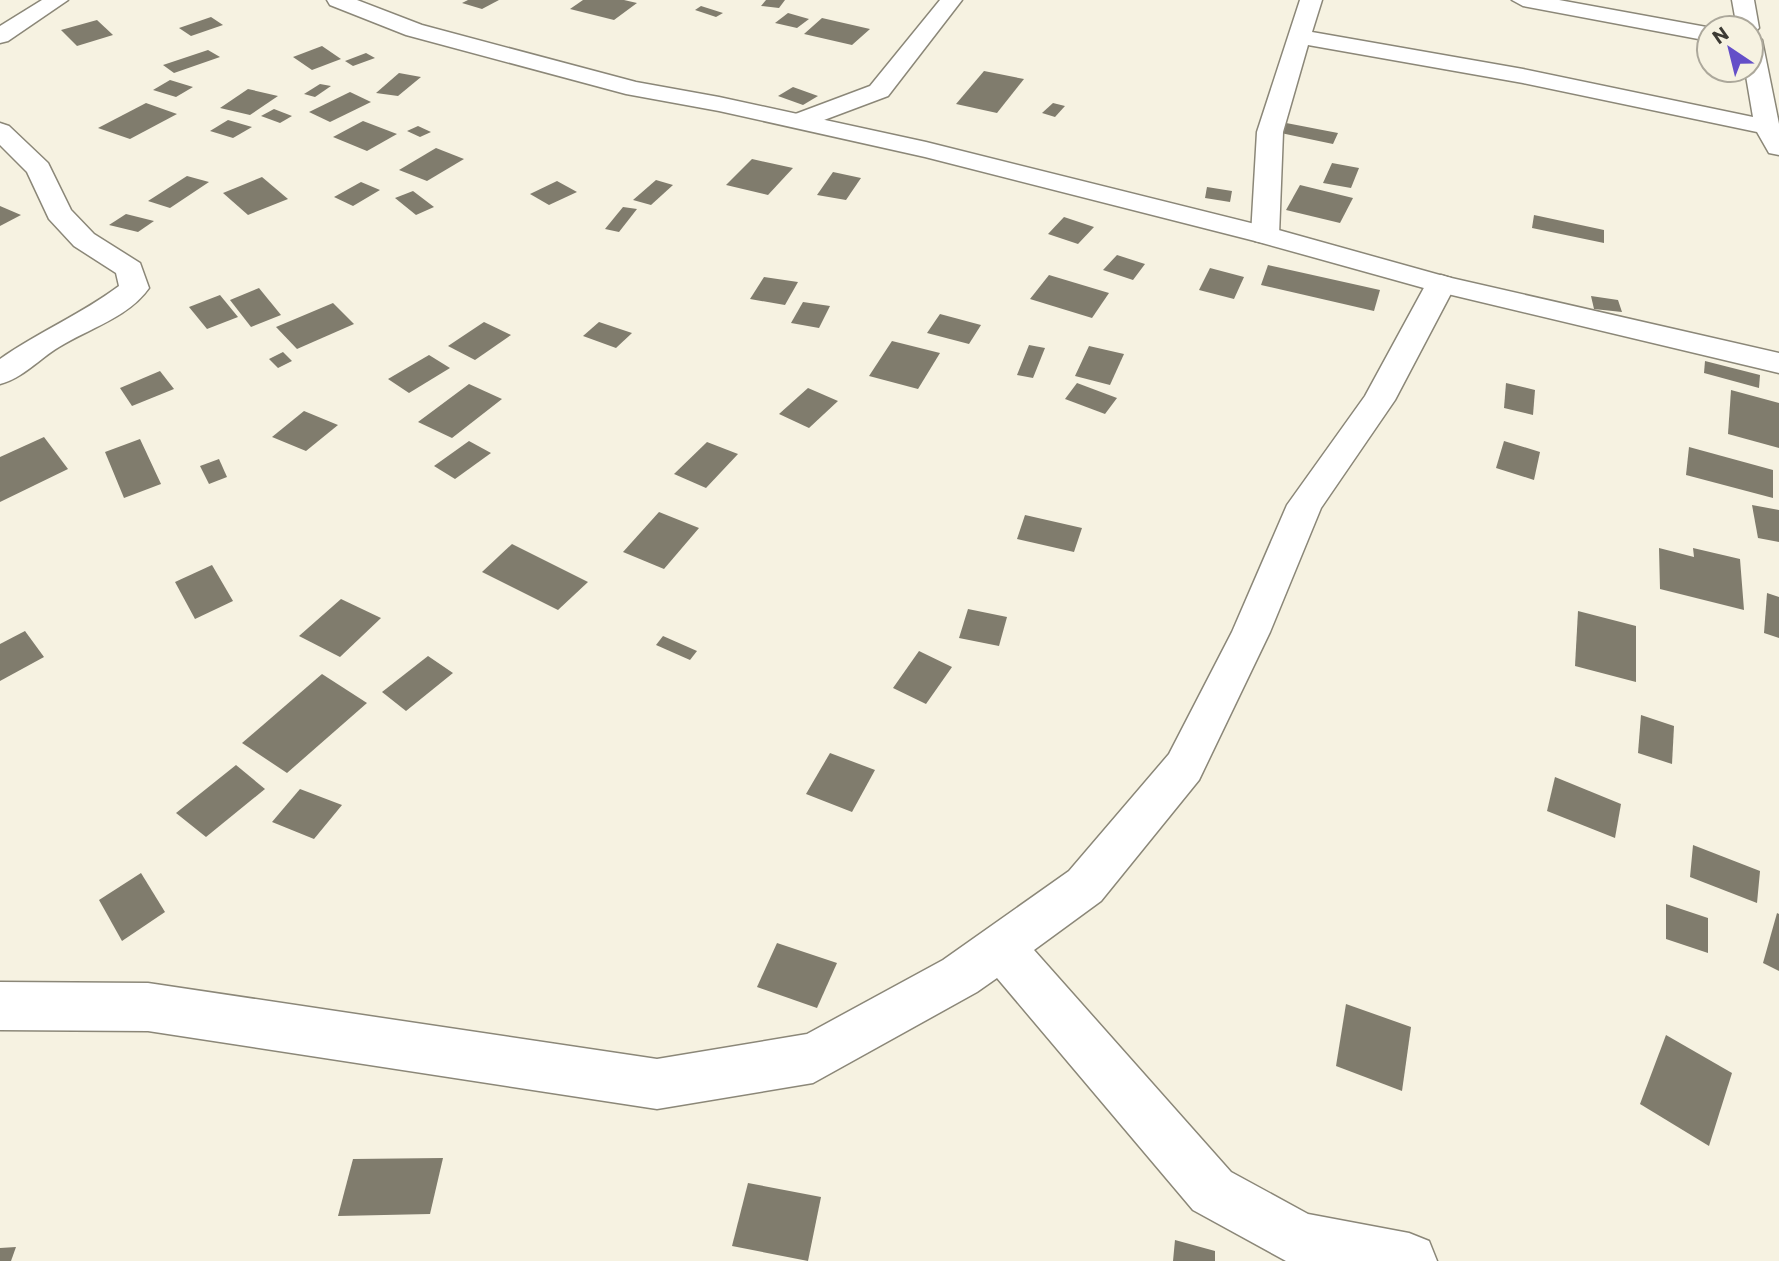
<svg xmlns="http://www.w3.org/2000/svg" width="1779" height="1261" viewBox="0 0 1779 1261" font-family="Commissioner,sans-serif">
  <rect width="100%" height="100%" fill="#f6f2e1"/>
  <g fill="#807c6d">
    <path d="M468 0H499L482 9 462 3Z"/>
    <path d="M583 0H624L637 3 614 20 570 9Z"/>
    <path d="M766 0H785L779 8 761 6Z"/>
    <path d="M701 6 723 13 716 17 695 10Z"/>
    <path d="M788 13 809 19 797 28 775 23Z"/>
    <path d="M211 17 223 25 191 36 179 28Z"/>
    <path d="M822 18 870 29 852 45 804 34Z"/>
    <path d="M97 20 113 35 77 46 61 30Z"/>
    <path d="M322 46 341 59 312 70 293 57Z"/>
    <path d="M208 50 220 57 174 73 163 65Z"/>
    <path d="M366 53 375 58 353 66 345 61Z"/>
    <path d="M984 71 1024 79 997 113 956 104Z"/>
    <path d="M399 73 421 77 398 96 376 93Z"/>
    <path d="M170 80 193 87 176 97 153 90Z"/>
    <path d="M320 84 331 86 315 97 304 94Z"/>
    <path d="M793 87 818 96 803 105 778 96Z"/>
    <path d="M248 89 278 96 250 115 220 108Z"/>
    <path d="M350 92 371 102 330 122 309 112Z"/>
    <path d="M146 103 177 114 130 139 98 128Z"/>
    <path d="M1053 103 1065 106 1055 117 1042 113Z"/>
    <path d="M274 109 292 116 280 123 261 116Z"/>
    <path d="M228 120 252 127 233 138 210 131Z"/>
    <path d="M363 121 397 134 367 151 333 137Z"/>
    <path d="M1281 122 1338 133 1333 144 1276 132Z"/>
    <path d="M418 126 431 132 420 137 407 131Z"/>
    <path d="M436 148 464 159 427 181 399 170Z"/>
    <path d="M752 159 793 168 768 195 726 185Z"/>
    <path d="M1332 163 1359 168 1351 188 1323 183Z"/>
    <path d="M833 172 861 178 846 200 817 195Z"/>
    <path d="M187 176 209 182 170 208 148 201Z"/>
    <path d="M262 177 288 199 248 215 223 193Z"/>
    <path d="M656 180 673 185 651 205 633 200Z"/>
    <path d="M557 181 577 192 549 205 530 194Z"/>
    <path d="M361 182 380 190 353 206 334 197Z"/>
    <path d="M1300 185 1353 198 1340 223 1286 210Z"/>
    <path d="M1207 187 1232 191 1230 202 1205 198Z"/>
    <path d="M413 191 434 207 416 215 395 198Z"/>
    <path d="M0 206 21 215 0 226Z"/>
    <path d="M623 207 637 209 619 232 605 229Z"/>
    <path d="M126 214 154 221 138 232 109 225Z"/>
    <path d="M1534 215 1604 230V243L1532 228Z"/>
    <path d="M1064 217 1094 227 1078 244 1048 234Z"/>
    <path d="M1117 255 1145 264 1133 280 1103 270Z"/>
    <path d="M1268 265 1380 290 1374 311 1261 285Z"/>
    <path d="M1210 268 1244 277 1234 299 1199 290Z"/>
    <path d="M1049 275 1109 293 1092 318 1030 299Z"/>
    <path d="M764 277 798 282 785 305 750 299Z"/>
    <path d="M259 288 281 315 251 327 230 300Z"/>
    <path d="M220 295 238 317 207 329 189 307Z"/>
    <path d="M1591 296 1618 300 1622 312 1594 309Z"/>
    <path d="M803 302 830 306 819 328 791 323Z"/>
    <path d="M333 303 354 324 297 349 276 327Z"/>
    <path d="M940 314 981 325 969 344 927 333Z"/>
    <path d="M484 322 511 335 475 360 448 346Z"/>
    <path d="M599 322 632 333 616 348 583 336Z"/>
    <path d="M892 341 940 353 918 389 869 376Z"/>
    <path d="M1029 345 1045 348 1033 378 1017 375Z"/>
    <path d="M1089 346 1124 354 1110 385 1075 376Z"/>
    <path d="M283 352 292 361 278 368 269 359Z"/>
    <path d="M429 355 450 368 409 393 388 379Z"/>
    <path d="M1705 361 1760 375 1759 388 1704 373Z"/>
    <path d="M160 371 174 389 132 406 120 388Z"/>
    <path d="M1077 383 1117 398 1105 414 1065 399Z"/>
    <path d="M1506 383 1535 390 1533 415 1504 408Z"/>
    <path d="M469 384 502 399 452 438 418 422Z"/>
    <path d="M808 388 838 401 809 428 779 414Z"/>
    <path d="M1731 390 1779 403V448L1728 434Z"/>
    <path d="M304 411 338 425 306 451 272 437Z"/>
    <path d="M44 437 68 469 0 502V457Z"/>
    <path d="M140 439 161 484 124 498 105 452Z"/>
    <path d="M469 441 491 453 455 479 434 466Z"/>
    <path d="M1504 441 1540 452 1534 480 1496 468Z"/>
    <path d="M707 442 738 454 706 488 674 474Z"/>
    <path d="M1689 447 1773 470V498L1686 475Z"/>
    <path d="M219 459 227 477 209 484 200 466Z"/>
    <path d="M1752 505 1779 510V542L1758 538Z"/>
    <path d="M659 512 699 528 664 569 623 552Z"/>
    <path d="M1025 515 1082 528 1074 552 1017 539Z"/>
    <path d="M512 544 588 582 558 610 482 572Z"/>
    <path d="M1659 548 1694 557 1693 548 1740 559 1744 610 1660 589Z"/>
    <path d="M212 565 233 601 195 619 175 582Z"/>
    <path d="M1767 593 1779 597V638L1764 633Z"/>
    <path d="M341 599 381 618 340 657 299 636Z"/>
    <path d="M968 609 1007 617 999 646 959 638Z"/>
    <path d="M1578 611 1636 626V682L1575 666Z"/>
    <path d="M25 631 44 657 0 681V644Z"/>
    <path d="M663 636 697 651 690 660 656 645Z"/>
    <path d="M919 651 952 667 926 704 893 688Z"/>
    <path d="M428 656 453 673 406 711 382 692Z"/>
    <path d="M322 674 367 703 287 773 242 743Z"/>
    <path d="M1641 715 1674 726 1672 764 1638 753Z"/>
    <path d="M830 753 875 770 852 812 806 794Z"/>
    <path d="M236 765 265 789 206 837 176 813Z"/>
    <path d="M1555 777 1621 804 1615 838 1547 811Z"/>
    <path d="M300 789 342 805 314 839 272 822Z"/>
    <path d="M1693 845 1760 871 1757 903 1690 877Z"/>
    <path d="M141 873 165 912 122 941 99 900Z"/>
    <path d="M1666 904 1708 918V953L1666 939Z"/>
    <path d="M1777 913 1779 914V971L1763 963Z"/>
    <path d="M777 943 837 963 817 1008 757 987Z"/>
    <path d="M1346 1004 1411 1027 1402 1091 1336 1066Z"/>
    <path d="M1666 1035 1732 1073 1709 1146 1640 1104Z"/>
    <path d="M443 1158 430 1214 338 1216 353 1159Z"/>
    <path d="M748 1183 821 1197 808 1261 732 1246Z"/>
    <path d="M1175 1240 1215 1251V1261H1173Z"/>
    <path d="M16 1247 11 1261H0V1248Z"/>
  </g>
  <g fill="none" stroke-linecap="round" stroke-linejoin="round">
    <defs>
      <g id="minor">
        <path d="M42 0H68L8 41 0 43V26Z"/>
        <path d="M940 0H962L888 96 808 126H790L787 121 790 116 870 86Z"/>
        <path d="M1300 0H1322L1312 32 1523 69 1753 117 1745 70H1751V28H1737L1732 0H1754L1759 28 1753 34 1762 40 1779 124V155L1769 153 1757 132 1523 83 1308 45 1283 132 1279 235 1275 241 1265 243 1255 241 1251 235 1257 132Z"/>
        <path d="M1512 0H1559L1712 28H1709V41L1523 6Z"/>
        <path d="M0 123 9 126 48 163 71 210 94 234 140 263 149 288C129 317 88 329 59 347 39 359 23 378 0 384V359C38 332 82 314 119 286L116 273 74 246 49 219 27 172 0 145Z"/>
        <path d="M1441 275 1451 278 1456 284 1395 400 1321 508 1270 632 1199 780 1101 901 1034 950 1231 1172 1308 1214 1409 1233 1429 1241 1437 1261H1286L1193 1210 997 978 977 992 813 1083 657 1109 148 1031 0 1030V982L148 983 657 1059 807 1034 943 960 1069 871 1169 754 1232 632 1287 505 1365 396 1426 284 1431 278Z"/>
      </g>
      <path id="tertiary" d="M327 0H357L422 25 636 82 719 97 926 142 1275 229 1447 277 1779 353V373L1431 290 1255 241 925 157 719 111 626 94 406 35 330 5Z"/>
    </defs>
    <use href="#minor" stroke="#8b8778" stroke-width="3"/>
    <use href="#tertiary" stroke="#8b8778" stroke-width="3"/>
    <use href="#minor" fill="#fff" fill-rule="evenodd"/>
    <use href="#tertiary" fill="#fff" fill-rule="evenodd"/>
  </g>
  <g transform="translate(1730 49) rotate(325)"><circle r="33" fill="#f6f2e1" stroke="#aca89b" stroke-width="2"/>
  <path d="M0-5L12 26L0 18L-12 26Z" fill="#644fc8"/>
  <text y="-10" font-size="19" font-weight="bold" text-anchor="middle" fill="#3c3a33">N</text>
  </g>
</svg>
